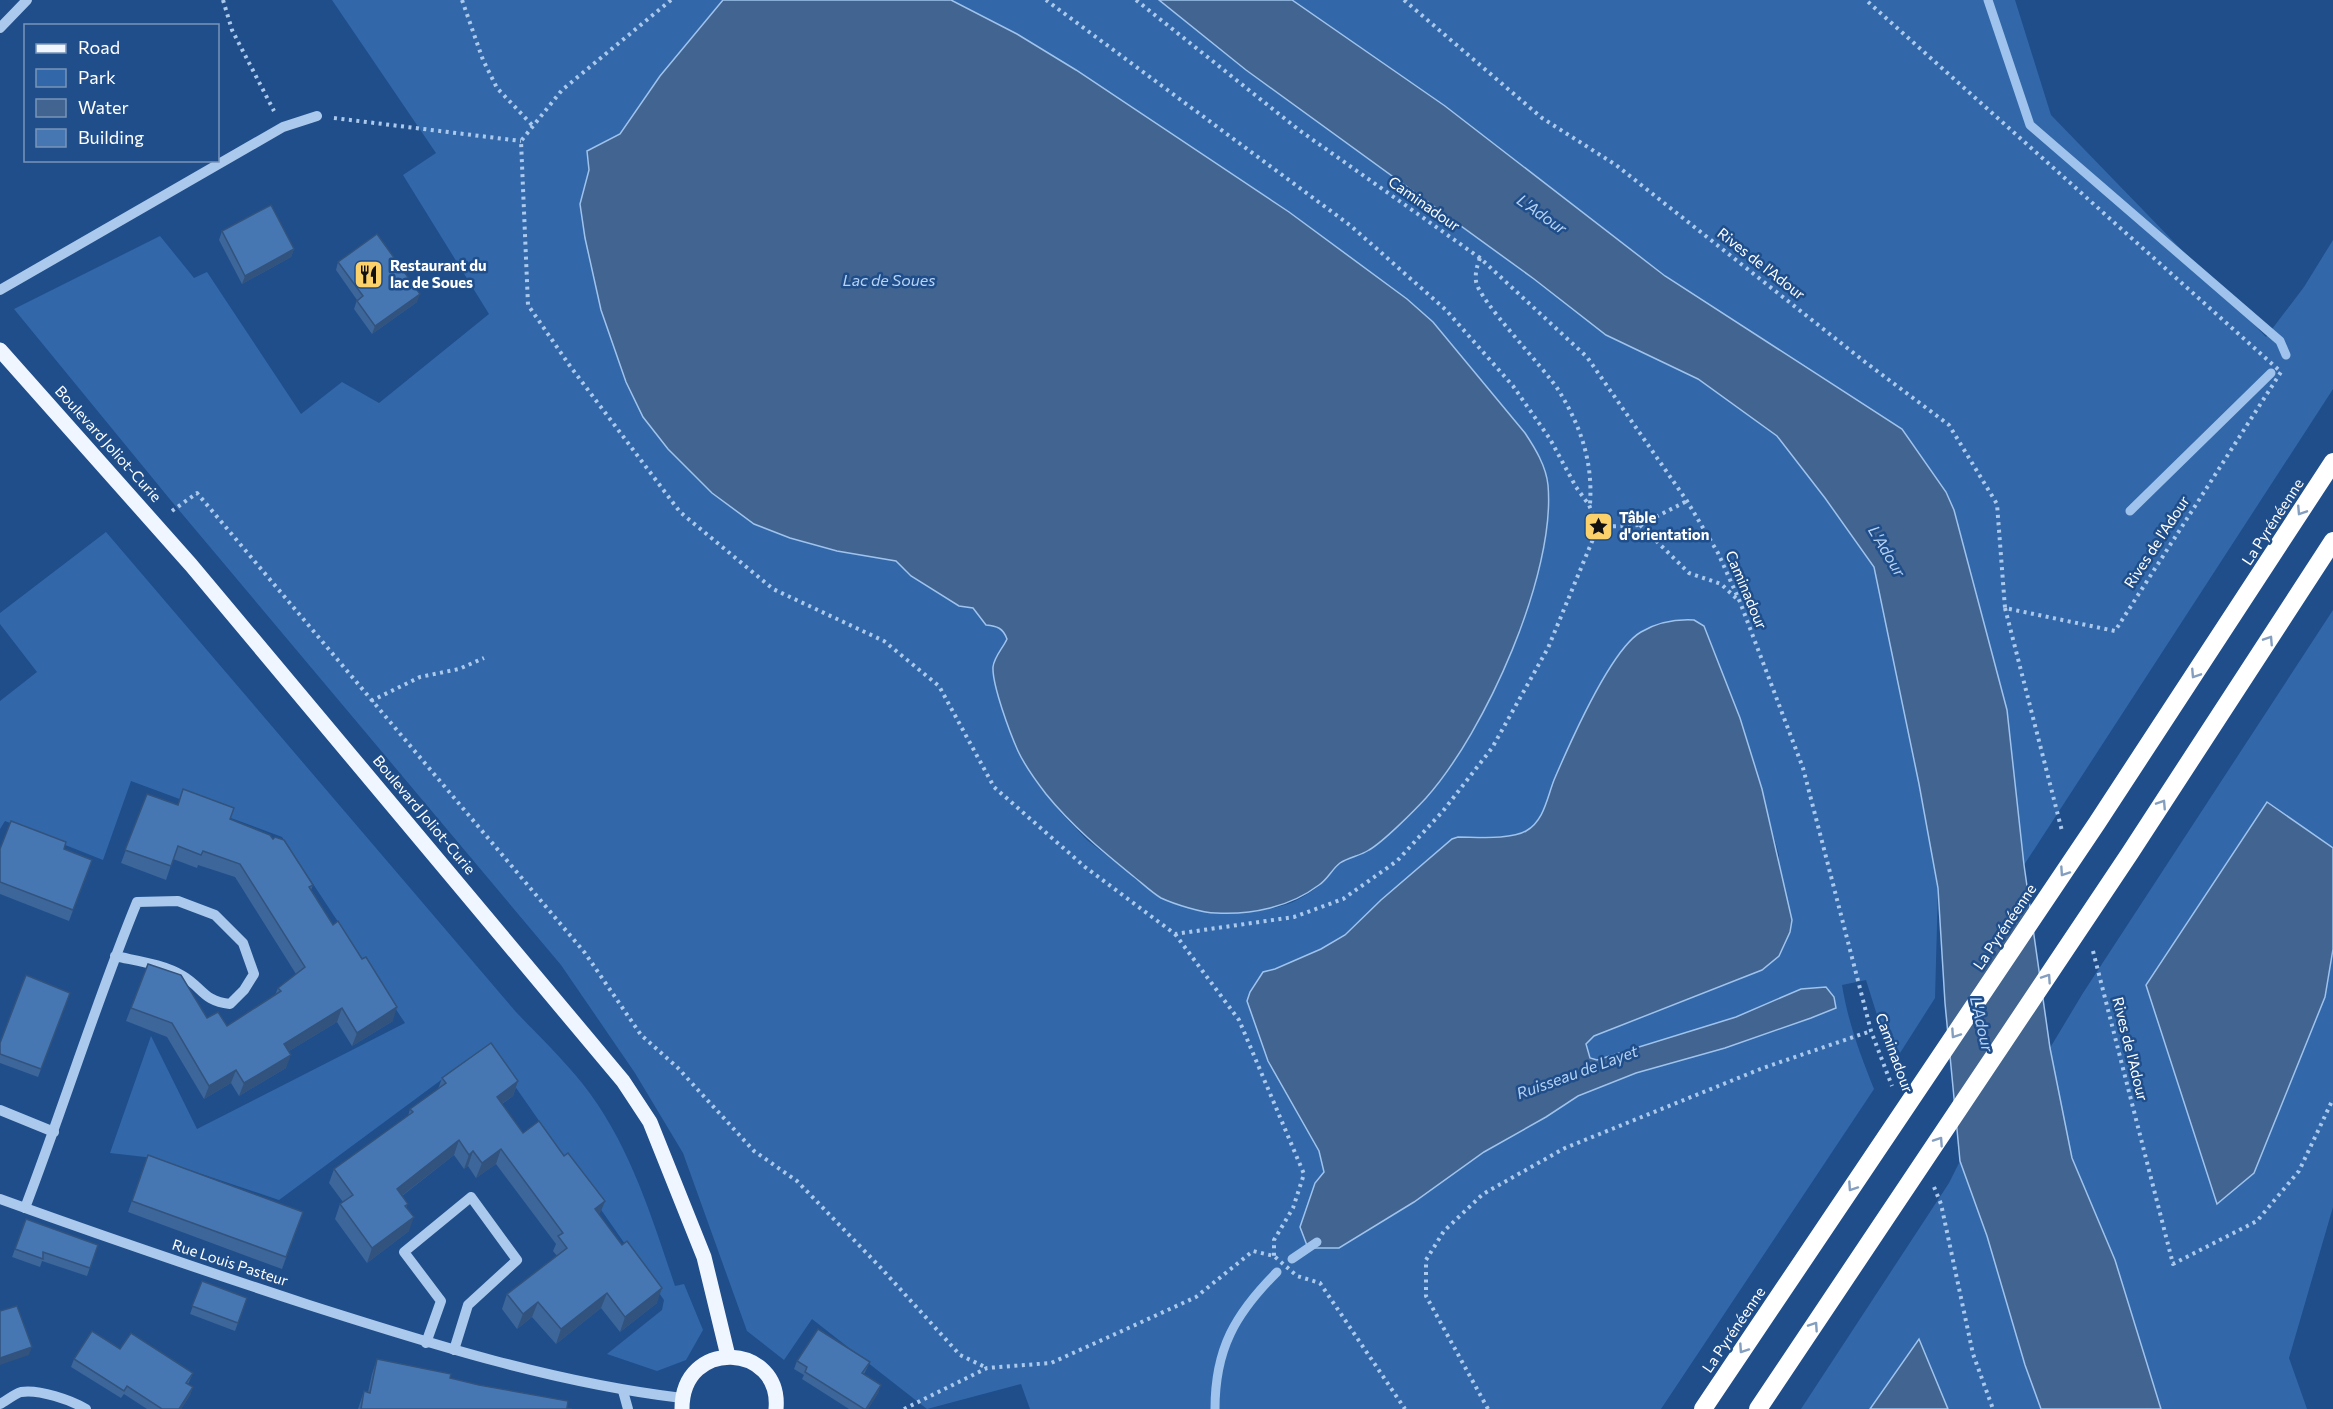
<svg xmlns="http://www.w3.org/2000/svg" width="2333" height="1409" viewBox="0 0 2333 1409" font-family="Commissioner,sans-serif">
  <rect width="100%" height="100%" fill="#1f4e8b"/>
  <g fill="#3268a9" fill-rule="evenodd">
    <path d="M332 0H723L660 76 620 134 587 151 589 170 580 204 754 524 790 538 837 551 896 561 911 576 973 608 986 625C997 626 1003 628 1007 639L998 655 994 679 1018 751 1038 784 1062 814 1087 840 1160 897C1176 903 1199 912 1216 913 1238 914 1267 911 1288 904 1301 899 1317 889 1326 879 1330 875 1333 869 1337 865 1346 857 1360 856 1370 850 1387 838 1409 817 1424 801 1482 739 1557 573 1548 487 1546 468 1535 448 1525 433L1433 322 1407 299 1289 212 1076 70 1017 34 951 0H1159L1246 70 1534 279 1606 335 1698 379 1777 436 1825 498 1874 567 1919 784 1938 888 1935 998 1900 1053 1877 1015 1866 980 1842 985C1848 1022 1860 1054 1874 1089L1661 1409H1030L1021 1384 927 1409 812 1319 784 1360 747 1331 683 1153 635 1073 561 965 173 503 14 309 160 236 194 278 207 272 301 414 342 382 379 403 489 314 403 175 436 153ZM1704 626 1740 718 1779 855V956L1762 970 1738 980 1594 1036 1586 1044 1590 1058 1597 1060 1736 1017 1802 989 1836 1008 1811 1018 1725 1048 1636 1073 1578 1097 1546 1117 1484 1152 1414 1202 1339 1248 1315 1183 1324 1173 1319 1151 1262 972 1275 969 1321 949 1345 935 1381 900 1452 839 1458 837 1511 836 1525 832 1539 821 1576 732 1623 649Z"/>
    <path d="M1292 0H2015L2051 115 2266 337 2304 287 2333 240V389L2024 865 2007 710 1954 510 1946 492 1445 106Z"/>
    <path d="M106 532 516 1012C538 1035 562 1058 582 1083 629 1142 651 1215 675 1286L684 1284 703 1330 686 1360 657 1371 607 1354 662 1310 664 1300 487 1046 279 1200 154 1158 110 1153 151 1036 197 1129 405 1023 282 837 131 781 103 860 5 821 0 829V701L37 672 0 624V613Z"/>
    <path d="M2333 610V848L2266 802 2254 1173 2325 997 2333 949V1207L2289 1358 2307 1409H2161L2115 1260 2072 1158 2050 1048 2083 993Z"/>
    <path d="M1960 1161 1987 1236 2025 1365 2041 1409H1801L1949 1183Z"/>
  </g>
  <g fill="#426490" stroke="#9fc3ed" stroke-width="1.5">
    <path d="M723 0H951L1017 34 1076 70 1289 212 1407 299 1433 322 1525 433C1535 448 1546 466 1548 485 1556 574 1485 732 1426 798 1414 811 1383 842 1369 850 1360 856 1349 857 1340 863 1332 869 1328 879 1319 885 1290 907 1252 915 1216 913 1202 913 1174 904 1161 898 1151 892 1142 883 1133 876 1101 850 1072 826 1046 794 1036 781 1025 766 1018 751 1010 733 992 685 993 667 994 657 1003 648 1007 639 1003 628 997 626 986 625L973 608 959 606 911 576 896 561 837 551 790 538 754 524 712 493 668 449 643 417 626 382 601 310 585 238 580 204 589 170 587 151 620 134 660 76Z"/>
    <path d="M1159 0H1292L1445 106 1665 276 1902 429 1946 492 1954 510 2007 710 2024 865 2050 1048 2072 1158 2115 1260 2161 1409H2041L2025 1365 1987 1236 1960 1161 1945 1003 1938 888 1919 784 1874 567 1825 498 1777 436 1698 379 1606 335 1534 279 1246 70Z"/>
    <path d="M1694 620 1704 626 1740 718 1762 789 1792 920 1790 932 1779 956 1762 970 1594 1036 1586 1044 1590 1058 1597 1060 1736 1017 1801 989 1826 987 1834 997 1836 1008 1811 1018 1725 1048 1636 1073 1578 1096 1546 1117 1484 1152 1414 1202 1339 1248H1308L1300 1227 1315 1183 1324 1172 1319 1151 1268 1061 1247 1001 1250 992 1263 972 1275 969 1321 949 1345 935 1381 900 1452 839 1458 837C1477 837 1511 840 1526 831 1544 821 1547 798 1554 780 1569 745 1610 650 1641 632 1658 622 1675 619 1694 620Z"/>
    <path d="M2267 802 2333 848V949L2325 997 2254 1173 2217 1204 2146 985Z"/>
    <path d="M1919 1339 1948 1409H1870Z"/>
  </g>
  <g fill="none" stroke-linecap="round" stroke-linejoin="round">
    <g stroke="#9fc3ed" stroke-width="9">
      <path d="M1988 0 2030 125 2280 341 2286 355"/>
      <path d="M2130 511 2271 373"/>
      <path d="M1292 1259 1317 1242"/>
      <path d="M1215 1409C1215 1349 1235 1314 1277 1272"/>
    </g>
    <g stroke="#abc9ec" stroke-width="4" stroke-dasharray="3 4.5" stroke-linecap="butt">
      <path d="M223 0 232 30 274 111"/>
      <path d="M462 0 483 60 497 88 533 126"/>
      <path d="M671 0 562 90 521 141 528 305 570 366 680 512 773 589 884 641 939 686 994 787 1085 867 1175 934 1294 917 1343 899 1397 861 1443 811 1492 748 1548 648 1598 527 1589 505 1576 487 1550 439 1513 386 1446 310 1351 226 1046 0"/>
      <path d="M1136 0 1299 130 1480 258 1587 357 1687 501 1718 553 1740 602 1803 768 1871 1031 1892 1086"/>
      <path d="M1404 0 1542 118 1616 165 1865 362 1949 425 1997 504 2005 608 2115 631 2281 372 1866 0"/>
      <path d="M334 118 521 141"/>
      <path d="M1480 258C1477 266 1475 273 1476 281 1478 300 1544 367 1559 391 1581 427 1593 462 1590 504"/>
      <path d="M172 511 197 493 585 953 641 1035 677 1067 754 1151 797 1181 881 1268 960 1355 987 1368"/>
      <path d="M1640 525 1689 573 1721 584 1738 600"/>
      <path d="M1598 527 1640 525 1687 501"/>
      <path d="M2005 608 2062 831"/>
      <path d="M371 701 420 677 459 669 484 658"/>
      <path d="M1175 934 1239 1020 1304 1174 1293 1208 1274 1240V1256"/>
      <path d="M2093 951 2173 1264 2257 1221 2299 1171 2333 1099"/>
      <path d="M1934 1187 1941 1204 1973 1354 1993 1409"/>
      <path d="M904 1409 987 1368 1051 1363 1133 1326 1196 1297 1253 1251 1274 1256 1297 1276 1320 1283 1405 1409"/>
      <path d="M1488 1409 1426 1296V1260L1444 1231 1483 1194 1565 1148 1763 1068 1871 1031"/>
    </g>
    <g stroke="#abc9ec" stroke-width="10">
      <path d="M0 28 27 0"/>
      <path d="M0 290 283 127 317 116"/>
      <path d="M0 1110 54 1132"/>
      <path d="M0 1199C102 1236 205 1271 309 1305 431 1344 555 1383 682 1398"/>
      <path d="M25 1208C64 1106 96 1002 137 902L178 901 215 915 243 943 254 974 244 990 230 1004C203 1001 203 988 183 976 163 964 137 961 115 956"/>
      <path d="M426 1343 441 1301 404 1252 471 1197 517 1260 468 1305 454 1350"/>
      <path d="M623 1391 628 1409"/>
      <path d="M0 1404C6 1401 14 1394 21 1392 39 1389 71 1400 86 1409"/>
    </g>
    <g stroke="#f0f6ff" stroke-width="15">
      <path d="M0 350 191 565 623 1081 650 1122 704 1257 728 1356"/>
      <path d="M682 1409C682 1337 782 1343 776 1409"/>
    </g>
    <g stroke="#fff" stroke-width="18">
      <path d="M1703 1409 2097 823 2333 462"/>
      <path d="M1758 1409 2130 853 2333 541"/>
    </g>
  </g>
  <g fill="#3d669a">
    <path d="M222 231 294 249 291 257 242 284 219 240Z"/>
    <path d="M338 262 417 302 372 334 354 309 357 300 336 270Z"/>
    <path d="M147 794 178 805 230 819 273 839 313 885 311 890 393 1021 352 1046 337 1022 289 1051 286 1068 239 1096 231 1083 204 1099 167 1037 126 1021 148 964 207 1018 227 1026 275 995 278 988 296 974 235 877 198 865 197 868 173 859 166 880 121 863Z"/>
    <path d="M0 849H64L92 860 69 921 0 894Z"/>
    <path d="M70 993 38 1077 0 1063V1043Z"/>
    <path d="M442 1078 518 1081 513 1096 502 1104 523 1133 600 1215 657 1303 620 1332 601 1308 556 1344 532 1317 517 1329 502 1309 507 1294 557 1256 553 1251 556 1244 496 1164 476 1178 468 1166 464 1169 454 1155 402 1196 407 1207 409 1231 367 1263 335 1219 340 1204 343 1202 329 1183 334 1169 408 1116 410 1109 438 1089Z"/>
    <path d="M148 1155 303 1212 282 1269 128 1212Z"/>
    <path d="M26 1219 98 1245 87 1276 42 1261 40 1267 12 1257Z"/>
    <path d="M202 1281 247 1298 235 1331 190 1314Z"/>
    <path d="M120 1349 193 1373 188 1384 193 1387 190 1395 181 1409H147L124 1394 121 1398 71 1367 74 1359Z"/>
    <path d="M377 1359 567 1408 572 1409H358L364 1391 368 1392 372 1374Z"/>
    <path d="M797 1361 870 1362 864 1374 881 1385 878 1393 868 1409H849L802 1379 804 1375 794 1369Z"/>
  </g>
  <g fill="#32537d">
    <path d="M294 249 291 257 242 284 245 276Z"/>
    <path d="M420 294 417 302 372 334 375 326Z"/>
    <path d="M397 1007 393 1021 352 1046 357 1033Z"/>
    <path d="M342 1008 337 1022 279 1057 284 1044Z"/>
    <path d="M291 1055 286 1068 239 1096 244 1083Z"/>
    <path d="M236 1070 231 1083 204 1099 209 1086Z"/>
    <path d="M518 1081 513 1096 491 1111 497 1097Z"/>
    <path d="M459 1140 454 1155 391 1204 397 1189Z"/>
    <path d="M501 1149 496 1164 476 1178 482 1163Z"/>
    <path d="M473 1151 468 1166 464 1169 469 1155Z"/>
    <path d="M605 1201 599 1216 595 1209Z"/>
    <path d="M414 1217 409 1231 367 1263 372 1248Z"/>
    <path d="M662 1288 657 1303 620 1332 625 1317Z"/>
    <path d="M607 1293 601 1308 556 1344 561 1329Z"/>
    <path d="M538 1302 532 1317 517 1329 523 1314Z"/>
    <path d="M32 1347 29 1355 0 1365V1358Z"/>
    <path d="M881 1385 878 1393 868 1409H866Z"/>
    <path d="M193 1387 190 1395 181 1409H179Z"/>
  </g>
  <g fill="#4777b3" stroke="#32537d" stroke-width="1.5">
    <path d="M271 205 294 249 245 276 222 231Z"/>
    <path d="M377 234 420 294 375 326 357 301 363 296 338 262Z"/>
    <path d="M183 789 234 808 230 819 270 835 273 839 275 837 284 840 313 885 309 887 333 925 338 921 362 959 366 957 397 1007 357 1033 342 1008 284 1044 291 1055 244 1083 236 1070 209 1086 172 1023 131 1008 148 964 181 975 207 1018 218 1012 227 1026 281 991 278 988 305 967 240 864 203 851 201 855 178 846 171 866 125 850 147 794 178 805Z"/>
    <path d="M11 821 66 842 64 849 92 860 73 910 0 882V849Z"/>
    <path d="M26 975 70 993 41 1069 0 1054V1043Z"/>
    <path d="M491 1043 518 1081 497 1097 523 1133 539 1121 564 1156 568 1153 605 1201 595 1209 622 1245 627 1241 662 1288 625 1317 607 1293 561 1329 538 1302 523 1314 507 1294 567 1248 558 1236 563 1233 501 1149 482 1163 473 1151 469 1155 459 1140 397 1189 408 1204 405 1206 414 1217 372 1248 340 1204 353 1195 334 1169 413 1112 410 1109 446 1083 442 1078Z"/>
    <path d="M148 1155 303 1212 286 1257 132 1201Z"/>
    <path d="M26 1219 98 1245 90 1268 43 1252V1259L15 1249Z"/>
    <path d="M202 1281 247 1298 238 1323 192 1306Z"/>
    <path d="M17 1306 32 1347 0 1358V1311Z"/>
    <path d="M818 1329 870 1362 862 1373 881 1385 866 1409H864L805 1372 807 1367 797 1361Z"/>
    <path d="M92 1331 120 1349 131 1333 193 1373 186 1383 193 1387 179 1409H162L127 1386 124 1391 74 1359Z"/>
    <path d="M377 1359 451 1374 450 1378 479 1385 568 1401 567 1408 572 1409H361L364 1391 370 1393Z"/>
  </g>
  <defs><path id="oneway-chevron" d="M-2-3.5L2.5 0L-2 3.5" fill="none" stroke-width="1.6" stroke-linecap="round" stroke-linejoin="round" transform="scale(1.5)"/></defs>
  <g stroke="#849ebf">
    <use href="#oneway-chevron" transform="translate(2301 511) rotate(123)"/>
    <use href="#oneway-chevron" transform="translate(2269 640) rotate(-57)"/>
    <use href="#oneway-chevron" transform="translate(2195 674) rotate(123)"/>
    <use href="#oneway-chevron" transform="translate(2162 804) rotate(-57)"/>
    <use href="#oneway-chevron" transform="translate(2064 872) rotate(124)"/>
    <use href="#oneway-chevron" transform="translate(2047 978) rotate(-56)"/>
    <use href="#oneway-chevron" transform="translate(1955 1034) rotate(124)"/>
    <use href="#oneway-chevron" transform="translate(1939 1141) rotate(-56)"/>
    <use href="#oneway-chevron" transform="translate(1852 1187) rotate(124)"/>
    <use href="#oneway-chevron" transform="translate(1814 1326) rotate(-56)"/>
    <use href="#oneway-chevron" transform="translate(1743 1349) rotate(124)"/>
  </g>
  <defs>
    <symbol id="restaurant-square" viewBox="-11 -11 22 22"><rect x="-9" y="-9" width="18" height="18" rx="4" fill="#fad16b" stroke="#1f4e8b"/><path d="M-5-6h1v4h1v-4h1v4h1v-4h1v5L-1.5 .5V6h-2V.5L-5-1ZM5-6V6H3V1.5H1.5Q1.5-4 5-6Z" fill="#111"/></symbol>
    <symbol id="sight-square" viewBox="-11 -11 22 22"><rect x="-9" y="-9" width="18" height="18" rx="4" fill="#fad16b" stroke="#1f4e8b"/><path d="M0-6L1.8-2.2L6-1.7L2.9 1.2L3.7 5.4L0 3.3L-3.7 5.4L-2.9 1.2L-6-1.7L-1.8-2.2Z" fill="#111"/></symbol>
  </defs>
  <g fill-rule="evenodd">
    <use href="#restaurant-square" x="352" y="258" width="33" height="33"/>
    <use href="#sight-square" x="1582" y="510" width="33" height="33"/>
  </g>
  <g text-anchor="middle" stroke-width="5" stroke-linejoin="round" paint-order="stroke">
    <g font-size="15" fill="#fff" stroke="#1f4e8b">
      <text transform="translate(1424 204) rotate(35)" y="5">Caminadour</text>
      <text transform="translate(1761 264) rotate(38)" y="5">Rives de l'Adour</text>
      <text transform="translate(108 444) rotate(48)" y="5">Boulevard Joliot-Curie</text>
      <text transform="translate(2273 522) rotate(-57)" y="5">La Pyrénéenne</text>
      <text transform="translate(2157 542) rotate(-57)" y="5">Rives de l'Adour</text>
      <text transform="translate(1746 590) rotate(67)" y="5">Caminadour</text>
      <text transform="translate(424 815) rotate(50)" y="5">Boulevard Joliot-Curie</text>
      <text transform="translate(2005 927) rotate(-56)" y="5">La Pyrénéenne</text>
      <text transform="translate(2130 1049) rotate(76)" y="5">Rives de l'Adour</text>
      <text transform="translate(1894 1053) rotate(70)" y="5">Caminadour</text>
      <text transform="translate(230 1263) rotate(18)" y="5">Rue Louis Pasteur</text>
      <text transform="translate(1734 1330) rotate(-56)" y="5">La Pyrénéenne</text>
    </g>
    <g font-size="15" font-weight="bold" fill="#fff" stroke="#1f4e8b" text-anchor="start">
      <text x="390" y="271">Restaurant du<tspan x="390" dy="17">lac de Soues</tspan></text>
      <text x="1619" y="523">Tâble<tspan x="1619" dy="17">d'orientation</tspan></text>
    </g>
    <g font-size="16" font-style="italic" fill="#b7d3f3" stroke="#1f4e8b">
      <text transform="translate(1542 214) rotate(35)" y="6">L'Adour</text>
      <text x="889" y="286">Lac de Soues</text>
      <text transform="translate(1887 551) rotate(59)" y="6">L'Adour</text>
      <text transform="translate(1982 1024) rotate(77)" y="6">L'Adour</text>
      <text transform="translate(1577 1072) rotate(-20)" y="6">Ruisseau de Layet</text>
    </g>
  </g>
  <rect x="24" y="24" width="195" height="138" fill="#1f4e8b" stroke="#7995b9" stroke-width="1.5"/>
  <rect x="36" y="44" width="30" height="9" fill="#f0f6ff" stroke="#7995b9" stroke-width="1.5"/>
  <text x="78" y="54" font-size="18" fill="#ffffff">Road</text>
  <rect x="36" y="69" width="30" height="18" fill="#3268a9" stroke="#7995b9" stroke-width="1.5"/>
  <text x="78" y="84" font-size="18" fill="#ffffff">Park</text>
  <rect x="36" y="99" width="30" height="18" fill="#426490" stroke="#7995b9" stroke-width="1.5"/>
  <text x="78" y="114" font-size="18" fill="#ffffff">Water</text>
  <rect x="36" y="129" width="30" height="18" fill="#4777b3" stroke="#7995b9" stroke-width="1.5"/>
  <text x="78" y="144" font-size="18" fill="#ffffff">Building</text>
</svg>
